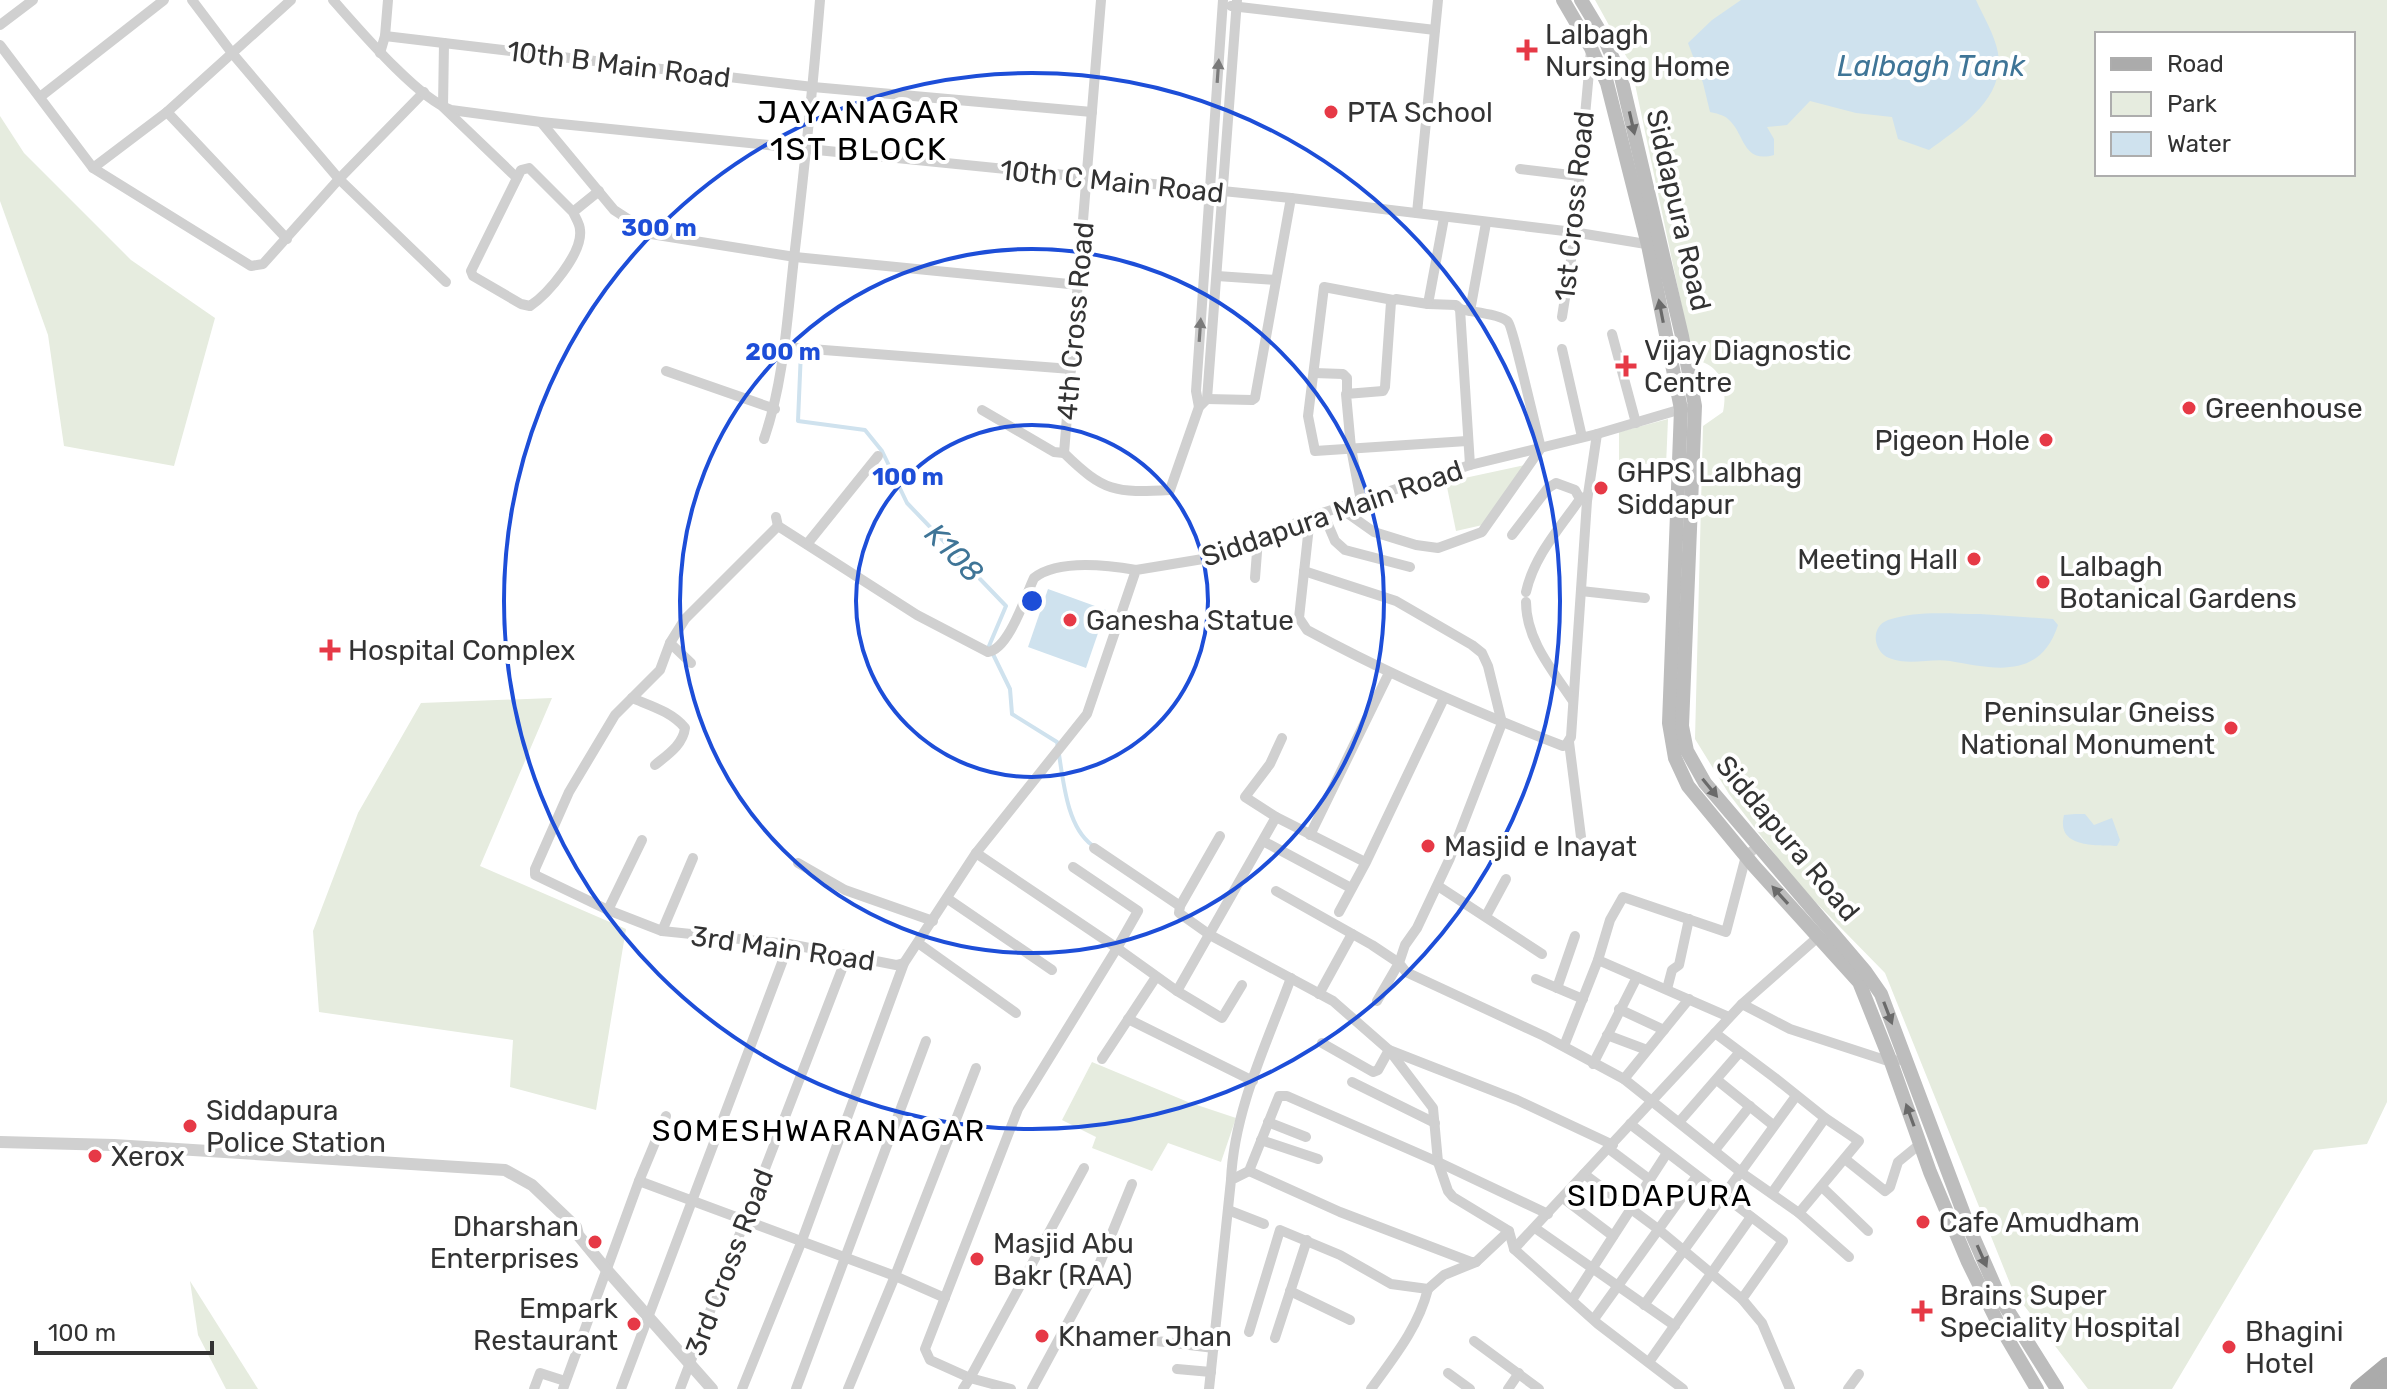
<svg xmlns="http://www.w3.org/2000/svg" width="2387" height="1389" viewBox="0 0 2387 1389" font-family="Rubik,sans-serif">
  <rect width="100%" height="100%" fill="#fff"/>
  <g fill="#e6ecdf" fill-rule="evenodd">
    <path d="M1595 0H2387V1102L2367 1144 2314 1150 2172 1389H2088L2013 1291 1885 973 1796 882 1729 794 1695 739 1703 426 1723 412C1728 388 1721 363 1693 360L1631 65ZM2097 34H2353V174H2097Z"/>
    <path d="M0 116 24 153 131 260 215 318 174 466 64 446 48 335 0 201Z"/>
    <path d="M1668 419 1666 466 1619 461V432Z"/>
    <path d="M1525 465 1487 524 1456 531 1446 482Z"/>
    <path d="M552 698 480 866 626 929 596 1110 510 1087 513 1040 319 1012 313 931 358 813 421 703Z"/>
    <path d="M1092 1062 1188 1102 1236 1118 1221 1162 1168 1143 1152 1171 1092 1148 1096 1137 1062 1120Z"/>
    <path d="M190 1281 258 1389H226L198 1335Z"/>
  </g>
  <g fill="#cfe2ee">
    <path d="M1741 0H1976C1983 16 1995 35 1998 53 2006 99 1960 127 1929 150L1898 139 1892 117 1856 113 1810 101 1787 125 1767 127 1774 139V155C1742 164 1745 133 1728 119 1724 115 1715 113 1710 112L1703 83 1688 43 1712 20Z"/>
    <path d="M1048 589 1106 610 1086 668 1028 647Z"/>
    <path d="M1980 614 2053 619 2058 625C2040 680 1995 669 1950 661 1931 658 1909 666 1889 658 1873 651 1870 627 1888 620 1917 610 1950 614 1980 614Z"/>
    <path d="M2075 814H2085L2094 825 2112 818 2120 840 2117 846C2095 845 2056 848 2064 815Z"/>
  </g>
  <g fill="none" stroke-linecap="round" stroke-linejoin="round">
    <path stroke="#cfe2ee" stroke-width="4" d="M801 351 798 421 865 430 882 451 907 503 1006 606 989 646 1010 689 1012 714 1057 742C1063 775 1065 825 1092 845"/>
    <g stroke="#d0d0d0" stroke-width="10">
      <path d="M192 0 232 53 339 179 424 92"/>
      <path d="M333 0C358 28 417 98 451 110L541 122 1291 198 1573 232 1652 245"/>
      <path d="M1231 6 1435 30"/>
      <path d="M0 25 33 0"/>
      <path d="M385 36 813 87 1092 112"/>
      <path d="M444 43 443 107 517 178"/>
      <path d="M0 45 93 168 251 266 263 264 339 179 446 282"/>
      <path d="M380 53 385 36 388 0"/>
      <path d="M40 97 164 0"/>
      <path d="M167 112 287 239"/>
      <path d="M541 122 614 210 651 234 795 257 1079 285"/>
      <path d="M93 168 167 112 291 0"/>
      <path d="M1520 169 1579 176"/>
      <path d="M573 212C575 217 580 224 580 230 583 253 548 294 530 306L521 304 473 276 471 271 521 170 529 168 573 212 599 191"/>
      <path d="M1417 213 1438 0"/>
      <path d="M1444 218 1428 304 1456 305 1460 309 1470 465"/>
      <path d="M1217 276 1276 280"/>
      <path d="M1393 300 1324 287 1308 416 1315 451 1467 441"/>
      <path d="M1470 311 1486 223"/>
      <path d="M1562 317 1573 247 1591 50"/>
      <path d="M1612 334 1636 423"/>
      <path d="M785 347 1071 369"/>
      <path d="M1562 349 1582 437"/>
      <path d="M666 371 775 409"/>
      <path d="M1314 373 1343 374 1347 378V392"/>
      <path d="M1207 399 1252 400 1255 398 1291 198"/>
      <path d="M1199 407 1196 391 1223 0"/>
      <path d="M982 410 1054 452 1064 453 1101 0"/>
      <path d="M764 439C784 381 787 319 794 258 804 172 813 86 820 0"/>
      <path d="M1064 453C1104 492 1115 493 1170 490L1199 407 1207 399 1237 0"/>
      <path d="M1361 501 1351 448 1346 394 1383 391 1385 387 1391 302 1396 299 1428 304"/>
      <path d="M1340 508 1374 532 1416 545 1438 548 1482 532 1541 448C1536 431 1513 327 1508 322 1502 314 1471 312 1460 309"/>
      <path d="M1323 513 1335 541 1345 550 1410 567"/>
      <path d="M776 517 778 526 917 615 988 652C1009 649 1025 597 1034 578 1058 559 1107 565 1136 570"/>
      <path d="M1310 517 1299 618 1307 630C1390 675 1475 712 1563 746L1566 745 1571 737 1587 501 1597 434"/>
      <path d="M778 526 685 619 670 643 660 670 615 715 569 792 535 869V875L608 910 662 931 789 944 896 965 904 963"/>
      <path d="M1512 535 1548 488 1556 483 1575 490 1580 499"/>
      <path d="M807 544 878 456"/>
      <path d="M1304 571 1396 601 1472 645 1482 653 1488 666 1502 723 1450 858 1417 928 1405 945 1399 963 1406 972 1544 1036 1624 1079 1742 1173 1799 1213 1849 1257"/>
      <path d="M1255 578 1258 539"/>
      <path d="M1581 591 1645 598"/>
      <path d="M1526 592C1534 556 1559 529 1580 499L1587 496"/>
      <path d="M1526 602C1526 640 1553 671 1573 701"/>
      <path d="M670 643 691 663"/>
      <path d="M632 698C651 706 672 712 685 728 683 745 667 755 655 765"/>
      <path d="M1282 738 1270 764 1245 797 1276 817 1363 861"/>
      <path d="M1569 742 1581 837"/>
      <path d="M1310 835 1389 673"/>
      <path d="M1220 836 1180 906 1179 913 1210 935 1333 1001 1389 1050 1433 1108 1438 1162 1448 1191 1453 1197 1509 1231 1514 1249 1598 1324 1683 1389"/>
      <path d="M1263 841 1351 888"/>
      <path d="M1094 848 1180 906"/>
      <path d="M976 853 1117 948 1138 911 1073 867"/>
      <path d="M798 863 845 890 933 921"/>
      <path d="M1438 886 1542 954"/>
      <path d="M1276 891 1372 945 1399 963 1377 1001"/>
      <path d="M948 899 1052 970"/>
      <path d="M608 910 642 840"/>
      <path d="M1339 912 1366 862 1444 698"/>
      <path d="M1486 916 1506 879"/>
      <path d="M662 931 693 858"/>
      <path d="M918 943 1016 1013"/>
      <path d="M1598 960 1610 920 1623 897 1726 932 1746 856 1758 846"/>
      <path d="M1536 979 1583 999"/>
      <path d="M1557 988 1575 936"/>
      <path d="M1667 989 1672 970 1679 965 1689 919"/>
      <path d="M1177 991 1222 1018 1242 985"/>
      <path d="M1319 994 1352 934"/>
      <path d="M1742 1004 1790 1029 1891 1062 1906 1058"/>
      <path d="M1619 1009 1664 1030"/>
      <path d="M1128 1019 1253 1081"/>
      <path d="M1715 1033 1775 1078 1825 1118 1859 1141 1799 1213"/>
      <path d="M1607 1035 1647 1050"/>
      <path d="M1322 1043 1373 1072 1378 1070 1389 1050 1517 1100 1613 1145"/>
      <path d="M1564 1046 1598 960 1729 1017"/>
      <path d="M1102 1059 1156 977"/>
      <path d="M1593 1064 1637 977"/>
      <path d="M1624 1079 1689 999"/>
      <path d="M1717 1080 1773 1125"/>
      <path d="M1352 1082 1435 1123"/>
      <path d="M1680 1121 1739 1053"/>
      <path d="M1268 1122 1306 1137"/>
      <path d="M1630 1124 1783 1241 1742 1299 1762 1323 1790 1389"/>
      <path d="M1261 1140 1318 1159"/>
      <path d="M1609 1149 1649 1179"/>
      <path d="M1715 1150 1750 1106"/>
      <path d="M1845 1159 1885 1191 1890 1187 1898 1162 1920 1144"/>
      <path d="M1249 1171 1340 1212 1471 1262H1476L1509 1231"/>
      <path d="M1584 1174 1658 1229 1742 1299"/>
      <path d="M1231 1180C1234 1110 1267 1043 1291 978"/>
      <path d="M639 1181 895 1276 945 1298"/>
      <path d="M1822 1187 1868 1231"/>
      <path d="M1772 1193 1825 1118"/>
      <path d="M1563 1198 1613 1236"/>
      <path d="M1228 1210 1264 1224"/>
      <path d="M1535 1228 1675 1326"/>
      <path d="M1514 1249 1742 1004 1818 937"/>
      <path d="M1290 1291 1350 1320"/>
      <path d="M1572 1300 1667 1153"/>
      <path d="M1644 1305 1796 1096"/>
      <path d="M1594 1319 1697 1176"/>
      <path d="M1249 1332 1280 1230 1340 1255 1391 1284 1428 1289 1444 1275 1476 1262"/>
      <path d="M1275 1338 1307 1240"/>
      <path d="M1157 1341 1214 1348"/>
      <path d="M1474 1341 1539 1389"/>
      <path d="M1649 1362 1751 1217"/>
      <path d="M1177 1369 1211 1372"/>
      <path d="M1448 1373 1470 1389"/>
      <path d="M534 1389 540 1373 565 1381"/>
      <path d="M563 1389 639 1181 666 1116"/>
      <path d="M621 1389 789 944"/>
      <path d="M680 1389 847 956"/>
      <path d="M742 1389 801 1243 904 963 976 853 1087 714 1136 570 1215 557 1310 517 1470 465 1597 434 1685 408"/>
      <path d="M796 1389 926 1041"/>
      <path d="M848 1389 895 1276 976 1068"/>
      <path d="M963 1389 970 1378 930 1360 925 1349 1018 1109 1117 948 1177 991 1276 817"/>
      <path d="M1011 1389 970 1378 1084 1168"/>
      <path d="M1032 1389 1099 1265 1132 1184"/>
      <path d="M1209 1389 1231 1180 1249 1171 1279 1096H1287L1438 1162 1548 1214"/>
      <path d="M1371 1389C1394 1357 1418 1328 1428 1289"/>
      <path d="M1508 1389 1519 1373"/>
      <path d="M1848 1389 1859 1374"/>
    </g>
    <path stroke="#d0d0d0" stroke-width="12" d="M0 1142 114 1145 505 1170 532 1185 576 1227 578 1235 606 1269 712 1389"/>
    <g stroke="#bdbdbd" stroke-width="14">
      <path d="M1563 0 1591 48 1607 83 1648 245 1681 409 1669 723 1675 758 1688 786 1754 866 1859 982 1891 1062 1930 1172 1968 1262 1997 1321 2037 1389"/>
      <path d="M1581 0 1604 38 1621 77 1682 336 1695 406 1682 726 1687 751 1705 783 1865 971 1881 994 1968 1225 2000 1298 2057 1389"/>
    </g>
    <g stroke="#ababab" stroke-width="16">
      <path d="M2358 1389 2387 1365"/>
      <path d="M2377 1389 2387 1380"/>
    </g>
  </g>
  <defs><path id="oneway-solid" d="M-6-.8H1V-3.2L6.5 0L1 3.2V.8H-6Z" transform="scale(2)"/></defs>
  <g fill="#7a7a7a">
    <use href="#oneway-solid" transform="translate(1218 71) rotate(-86)"/>
    <use href="#oneway-solid" transform="translate(1200 330) rotate(-86)"/>
  </g>
  <g fill="#6a6a6a">
    <use href="#oneway-solid" transform="translate(1632 123) rotate(77)"/>
    <use href="#oneway-solid" transform="translate(1661 311) rotate(-101)"/>
    <use href="#oneway-solid" transform="translate(1710 788) rotate(51)"/>
    <use href="#oneway-solid" transform="translate(1780 895) rotate(-132)"/>
    <use href="#oneway-solid" transform="translate(1888 1013) rotate(69)"/>
    <use href="#oneway-solid" transform="translate(1910 1115) rotate(-110)"/>
    <use href="#oneway-solid" transform="translate(1982 1256) rotate(66)"/>
  </g>
  <g fill="none" stroke="#1d4ed8" stroke-width="4">
    <circle cx="1032" cy="601" r="176"/>
    <circle cx="1032" cy="601" r="352"/>
    <circle cx="1032" cy="601" r="528"/>
  </g>
  <g fill="#e63946" stroke="#fff" stroke-width="3">
    <path d="M1523 38h8v8h8v8h-8v8h-8v-8h-8v-8h8z"/>
    <circle cx="1331" cy="112" r="8"/>
    <path d="M1622 354h8v8h8v8h-8v8h-8v-8h-8v-8h8z"/>
    <circle cx="2189" cy="408" r="8"/>
    <circle cx="2046" cy="440" r="8"/>
    <circle cx="1601" cy="488" r="8"/>
    <circle cx="1974" cy="559" r="8"/>
    <circle cx="2043" cy="582" r="8"/>
    <circle cx="1070" cy="620" r="8"/>
    <path d="M326 638h8v8h8v8h-8v8h-8v-8h-8v-8h8z"/>
    <circle cx="2231" cy="728" r="8"/>
    <circle cx="1428" cy="846" r="8"/>
    <circle cx="190" cy="1126" r="8"/>
    <circle cx="95" cy="1156" r="8"/>
    <circle cx="1923" cy="1222" r="8"/>
    <circle cx="595" cy="1242" r="8"/>
    <circle cx="977" cy="1259" r="8"/>
    <path d="M1918 1299h8v8h8v8h-8v8h-8v-8h-8v-8h8z"/>
    <circle cx="634" cy="1324" r="8"/>
    <circle cx="1042" cy="1336" r="8"/>
    <circle cx="2229" cy="1347" r="8"/>
  </g>
  <g text-anchor="middle" stroke-width="8" stroke-linejoin="round" paint-order="stroke">
    <g font-size="28" fill="#333" stroke="#fff" text-anchor="start">
      <text x="1545" y="44">Lalbagh<tspan x="1545" dy="32">Nursing Home</tspan></text>
      <text x="1347" y="122">PTA School</text>
      <text x="1644" y="360">Vijay Diagnostic<tspan x="1644" dy="32">Centre</tspan></text>
      <text x="2205" y="418">Greenhouse</text>
      <text x="2030" y="450" text-anchor="end">Pigeon Hole</text>
      <text x="1617" y="482">GHPS Lalbhag<tspan x="1617" dy="32">Siddapur</tspan></text>
      <text x="1958" y="569" text-anchor="end">Meeting Hall</text>
      <text x="2059" y="576">Lalbagh<tspan x="2059" dy="32">Botanical Gardens</tspan></text>
      <text x="1086" y="630">Ganesha Statue</text>
      <text x="348" y="660">Hospital Complex</text>
      <text x="2215" y="722" text-anchor="end">Peninsular Gneiss<tspan x="2215" dy="32">National Monument</tspan></text>
      <text x="1444" y="856">Masjid e Inayat</text>
      <text x="206" y="1120">Siddapura<tspan x="206" dy="32">Police Station</tspan></text>
      <text x="111" y="1166">Xerox</text>
      <text x="1939" y="1232">Cafe Amudham</text>
      <text x="579" y="1236" text-anchor="end">Dharshan<tspan x="579" dy="32">Enterprises</tspan></text>
      <text x="993" y="1253">Masjid Abu<tspan x="993" dy="32">Bakr (RAA)</tspan></text>
      <text x="1940" y="1305">Brains Super<tspan x="1940" dy="32">Speciality Hospital</tspan></text>
      <text x="618" y="1318" text-anchor="end">Empark<tspan x="618" dy="32">Restaurant</tspan></text>
      <text x="2245" y="1341">Bhagini<tspan x="2245" dy="32">Hotel</tspan></text>
      <text x="1058" y="1346">Khamer Jhan</text>
    </g>
    <g font-size="28" fill="#333" stroke="#fff">
      <text transform="translate(619 64) rotate(7)" y="10">10th B Main Road</text>
      <text transform="translate(1112 181) rotate(6)" y="10">10th C Main Road</text>
      <text transform="translate(1574 206) rotate(-84)" y="10">1st Cross Road</text>
      <text transform="translate(1679 210) rotate(77)" y="10">Siddapura Road</text>
      <text transform="translate(1075 321) rotate(-85)" y="10">4th Cross Road</text>
      <text transform="translate(1332 513) rotate(-19)" y="10">Siddapura Main Road</text>
      <text transform="translate(1788 838) rotate(50)" y="10">Siddapura Road</text>
      <text transform="translate(783 948) rotate(8)" y="10">3rd Main Road</text>
      <text transform="translate(729 1262) rotate(-69)" y="10">3rd Cross Road</text>
    </g>
    <g font-size="30" font-style="italic" fill="#3f7597" stroke="#fff">
      <text x="1931" y="76">Lalbagh Tank</text>
      <text transform="translate(954 553) rotate(46)" y="10">K108</text>
    </g>
    <g font-size="30" letter-spacing="2" fill="#000" stroke="#fff">
      <text x="819" y="1141">SOMESHWARANAGAR</text>
      <text x="1660" y="1206">SIDDAPURA</text>
    </g>
    <g font-size="32" letter-spacing="2" fill="#000" stroke="#fff">
      <text x="859" y="123">JAYANAGAR<tspan x="859" dy="37">1ST BLOCK</tspan></text>
    </g>
  </g>
  <circle cx="1032" cy="601" r="12" fill="#1d4ed8" stroke="#fff" stroke-width="4"/>
  <g font-size="24" text-anchor="middle" font-weight="bold" fill="#1d4ed8" stroke="#fff" stroke-width="8" stroke-linejoin="round" paint-order="stroke">
    <text x="659" y="236">300 m</text>
    <text x="783" y="360">200 m</text>
    <text x="908" y="485">100 m</text>
  </g>
  <rect x="2095" y="32" width="260" height="144" fill="#ffffff" stroke="#adadad" stroke-width="2"/>
  <rect x="2111" y="58" width="40" height="12" fill="#ababab" stroke="#adadad" stroke-width="2"/>
  <text x="2167" y="72" font-size="24" fill="#333333">Road</text>
  <rect x="2111" y="92" width="40" height="24" fill="#e6ecdf" stroke="#adadad" stroke-width="2"/>
  <text x="2167" y="112" font-size="24" fill="#333333">Park</text>
  <rect x="2111" y="132" width="40" height="24" fill="#cfe2ee" stroke="#adadad" stroke-width="2"/>
  <text x="2167" y="152" font-size="24" fill="#333333">Water</text>
  <path d="M36 1341v12h176v-12" fill="none" stroke="#333333" stroke-width="4"/>
  <text x="48" y="1341" font-size="24" fill="#333333" stroke="#ffffff" stroke-width="6" paint-order="stroke">100 m</text>
</svg>
